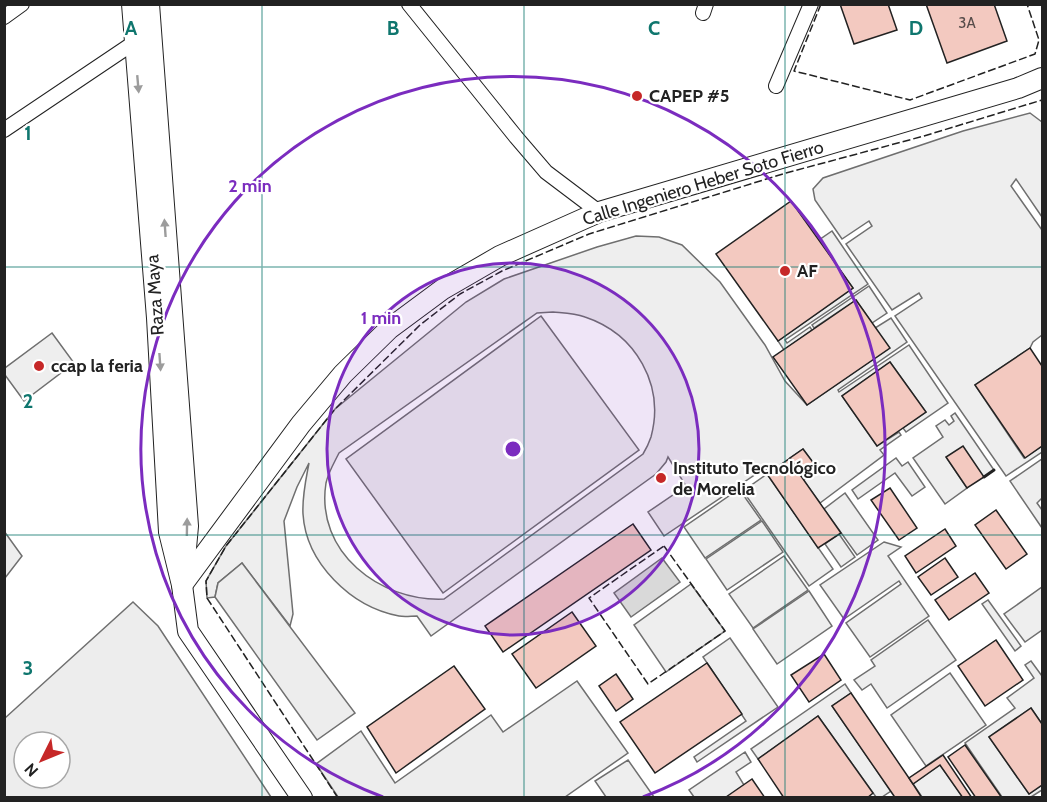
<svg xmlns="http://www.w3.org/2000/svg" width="1047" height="802" viewBox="0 0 1047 802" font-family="Cabin,sans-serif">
  <rect width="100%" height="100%" fill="#fff"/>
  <g fill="#eee" stroke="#6f6f6f" stroke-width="1.5" fill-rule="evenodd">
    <path d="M1030 113 1042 122V217L1016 179 1011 186 1042 230V335L1033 342 1030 348 975 385 1024 458 1042 446V452L1006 476 895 316 922 298 919 293 892 310 846 244 872 226 869 221 842 239 815 200 813 189 823 178 963 131Z"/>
    <path d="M832 231 868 284 785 340 787 343 810 327 812 330 784 350 778 341 853 288 819 240Z"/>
    <path d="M636 236 659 237 682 245 720 282 765 345 785 381 807 405 889 348 875 328 891 318 907 342 838 390 839 392 909 345 948 403 906 432 903 428 926 412 890 362 842 396 877 446 899 432 901 435 880 450 884 455 820 503 803 480 818 469 803 449 769 473 765 468 664 536 648 512 686 486 668 457 666 462 656 474 431 636 417 616C411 616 405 617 399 616 351 607 306 563 303 514 302 496 306 479 309 463L297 487 284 521 293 614 290 626 242 563 218 583 215 597 207 598 206 581 226 546 335 409 466 302 504 279 597 247ZM553 312C564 313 574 313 585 317 636 334 665 385 651 437 649 443 646 449 643 454L444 599C380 602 315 552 326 483 328 473 334 463 339 453L537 313Z"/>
    <path d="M869 286 887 313 872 323 856 300 814 328 812 325Z"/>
    <path d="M541 316 639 450 443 593 346 459Z"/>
    <path d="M52 333 74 363 24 401 5 375V368Z"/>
    <path d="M955 413 994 470 984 477 946 457 967 488 945 504 913 458 943 437 936 426 945 420 949 425 954 421 951 416Z"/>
    <path d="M896 458 902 466 908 462 925 487 912 496 895 473 858 499 852 490Z"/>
    <path d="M1042 459V498L1037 503 1042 510V528L1010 481Z"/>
    <path d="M767 474 833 569 809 586 743 491Z"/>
    <path d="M739 489 761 520 705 558 684 527Z"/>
    <path d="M845 493 878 540 857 555 824 509Z"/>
    <path d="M762 521 783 552 727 590 706 559Z"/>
    <path d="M839 534 855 557 841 567 825 544Z"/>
    <path d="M884 542 901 547 888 556 929 616 870 657 846 623 901 584 899 581 844 619 820 585Z"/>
    <path d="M784 556 808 590 753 628 729 594Z"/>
    <path d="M691 584 725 631 666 672 634 625Z"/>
    <path d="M1042 587V630L1025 642 1004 614Z"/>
    <path d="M809 591 832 626 777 664 753 629Z"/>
    <path d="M988 600 1021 646 1015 651 982 604Z"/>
    <path d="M928 620 956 660 887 708 871 684 862 690 854 680 875 666 871 660Z"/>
    <path d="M730 638 778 707 697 762 694 757 746 721 703 657Z"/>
    <path d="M1031 661 1042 676V724L1031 708 989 737 1029 794 1042 785V790L1031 797H1002L965 743 1015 708 1007 698 1034 678 1025 665Z"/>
    <path d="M950 673 986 725 926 766 891 715Z"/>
    <path d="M845 684 851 693 832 706 891 791 882 797H876L818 716 758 759 751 749Z"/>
    <path d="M745 752 751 762 736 772 744 785 727 797H694L689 790Z"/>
    <path d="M628 760 654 797H606L595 781Z"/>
    <path d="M940 765 963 797H922L913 784Z"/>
  </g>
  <g fill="#ededed" stroke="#6f6f6f" stroke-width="1.5" fill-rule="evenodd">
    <path d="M4 531 22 556 5 578H4Z"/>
    <path d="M242 563 355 713 317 740 215 597 218 583Z"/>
    <path d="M133 602 158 626 271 797H5V718ZM24 742H60V778H24Z"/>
    <path d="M577 681 628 753 565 797H338L316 764 361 731 395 783 491 715 503 732Z"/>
  </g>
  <path fill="#d9d9d9" stroke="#6f6f6f" stroke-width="1.5" d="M662 558 680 582 631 617 614 593Z"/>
  <g fill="#f3c9c0" stroke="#222" stroke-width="1.5">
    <path d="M840 4H888L897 30 854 44Z"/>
    <path d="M926 4H994L1007 41 947 63Z"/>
    <path d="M791 201 853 288 778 341 716 254Z"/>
    <path d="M856 300 890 348 807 405 773 357Z"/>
    <path d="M1030 348 1042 366V446L1025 458 975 385Z"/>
    <path d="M890 362 926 412 877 446 842 396Z"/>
    <path d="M963 446 984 477 967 488 946 457Z"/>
    <path d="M803 449 818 469 805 479 790 458Z"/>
    <path d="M789 459 841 533 818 548 767 474Z"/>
    <path d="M890 488 917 528 899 540 871 500Z"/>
    <path d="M996 510 1027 554 1006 569 975 525Z"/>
    <path d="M633 524 651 550 503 652 485 626Z"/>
    <path d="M945 529 956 546 916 573 905 556Z"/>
    <path d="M945 558 958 577 931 595 918 577Z"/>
    <path d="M975 573 989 593 949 620 935 600Z"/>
    <path d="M572 612 596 646 536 688 512 654Z"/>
    <path d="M996 640 1023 680 985 706 958 666Z"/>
    <path d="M824 654 841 680 809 702 791 675Z"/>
    <path d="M707 663 742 714 655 773 620 722Z"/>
    <path d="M454 666 485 709 396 773 367 727Z"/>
    <path d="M616 674 633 699 616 711 599 686Z"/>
    <path d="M851 693 913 784 922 798H895L894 796 832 706Z"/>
    <path d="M1031 708 1042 724V785L1029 794 989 737Z"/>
    <path d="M818 716 873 793 867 798H784L758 759Z"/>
    <path d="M965 745 1002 798H976L948 757Z"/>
    <path d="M943 755 972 798H963L940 765 913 784 909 778Z"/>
    <path d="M752 779 765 798H727L726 797Z"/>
  </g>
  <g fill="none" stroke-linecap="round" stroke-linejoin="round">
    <defs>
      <g id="street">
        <path d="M409 4 516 137 546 172 599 212"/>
        <path d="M703 13 706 4"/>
        <path d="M4 17 22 4"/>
        <path d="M776 86 811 4"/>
        <path d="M4 130 135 42"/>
      </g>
      <g id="secondary">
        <path d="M132 4 157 318 169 532 182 585 188 631 302 798"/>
        <path d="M149 4 188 526 184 570"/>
        <path d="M182 585 301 424 343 374 389 329 443 289 500 256 599 212 1018 88 1042 78"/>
      </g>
    </defs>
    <use href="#street" stroke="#222" stroke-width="16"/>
    <use href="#secondary" stroke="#222" stroke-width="22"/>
    <use href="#street" stroke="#fff" stroke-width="14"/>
    <use href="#secondary" stroke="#fff" stroke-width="20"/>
    <g stroke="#222" stroke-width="1.5" stroke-dasharray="8 3" stroke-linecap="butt">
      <path d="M821 4 794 71 910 100 1035 54 1039 40 1027 4"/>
      <path d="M664 546 725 631 648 684 589 598Z"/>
      <path d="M338 798 207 598 206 581 226 546 335 409 420 325 460 294 502 271 589 234 786 173 924 136 1042 100"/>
    </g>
    <path stroke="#222" stroke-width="3" d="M984 477 994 470"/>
  </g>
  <defs><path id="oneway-solid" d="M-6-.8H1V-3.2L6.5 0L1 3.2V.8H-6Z" transform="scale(1.5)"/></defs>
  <g fill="#9c9c9c">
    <use href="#oneway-solid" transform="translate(138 84) rotate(85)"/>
    <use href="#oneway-solid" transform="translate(165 228) rotate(-94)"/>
    <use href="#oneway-solid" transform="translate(160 362) rotate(86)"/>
    <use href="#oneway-solid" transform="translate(187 527) rotate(-89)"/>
  </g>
  <path fill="none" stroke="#0f766e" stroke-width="1.5" stroke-opacity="0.55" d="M262 4V798M524 4V798M785 4V798M4 267H1042M4 535H1042"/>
  <circle cx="513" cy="449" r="186" fill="#7b2cbf" fill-opacity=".12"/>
  <g fill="none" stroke="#7b2cbf" stroke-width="3">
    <circle cx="513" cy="449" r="186"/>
    <path d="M383 797A372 372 0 1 1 643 797"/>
  </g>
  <g fill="#c62828" stroke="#fff" stroke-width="2">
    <circle cx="637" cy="96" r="6"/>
    <circle cx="785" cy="271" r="6"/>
    <circle cx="39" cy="366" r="6"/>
    <circle cx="661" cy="478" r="6"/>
  </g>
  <g text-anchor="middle" stroke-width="4.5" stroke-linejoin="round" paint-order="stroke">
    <g font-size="15" fill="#564c4a">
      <text x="967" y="28">3A</text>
    </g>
    <g font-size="18" font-weight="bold" fill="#222" stroke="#fff" text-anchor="start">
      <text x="649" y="102">CAPEP #5</text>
      <text x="797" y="277">AF</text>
      <text x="51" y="372">ccap la feria</text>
      <text x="673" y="474">Instituto Tecnológico<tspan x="673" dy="21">de Morelia</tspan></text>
    </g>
    <g font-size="18" fill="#222" stroke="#fff">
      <text transform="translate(703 183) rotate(-17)" y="6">Calle Ingeniero Heber Soto Fierro</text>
      <text transform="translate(155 295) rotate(-94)" y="6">Raza Maya</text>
    </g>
  </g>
  <g font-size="20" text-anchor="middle" font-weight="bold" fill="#0f766e" stroke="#fff" stroke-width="4.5" stroke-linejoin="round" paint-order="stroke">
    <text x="131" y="35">A</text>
    <text x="393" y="35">B</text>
    <text x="654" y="35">C</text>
    <text x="916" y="35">D</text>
    <text x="28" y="140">1</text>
    <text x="28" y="408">2</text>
    <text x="28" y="675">3</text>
  </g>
  <circle cx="513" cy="449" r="9" fill="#7b2cbf" stroke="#fff" stroke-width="3"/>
  <g font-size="18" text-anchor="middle" font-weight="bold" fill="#7b2cbf" stroke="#fff" stroke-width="4.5" stroke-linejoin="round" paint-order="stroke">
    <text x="250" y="192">2 min</text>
    <text x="381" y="324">1 min</text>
  </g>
  <rect width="1047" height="802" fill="none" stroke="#222222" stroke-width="12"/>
  <g transform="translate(42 760) rotate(227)"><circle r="28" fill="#ffffff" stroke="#a7a7a7" stroke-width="1.5"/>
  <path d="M0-4.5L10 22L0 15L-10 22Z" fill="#c62828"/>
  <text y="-9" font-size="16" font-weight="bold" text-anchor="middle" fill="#222222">N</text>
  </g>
</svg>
